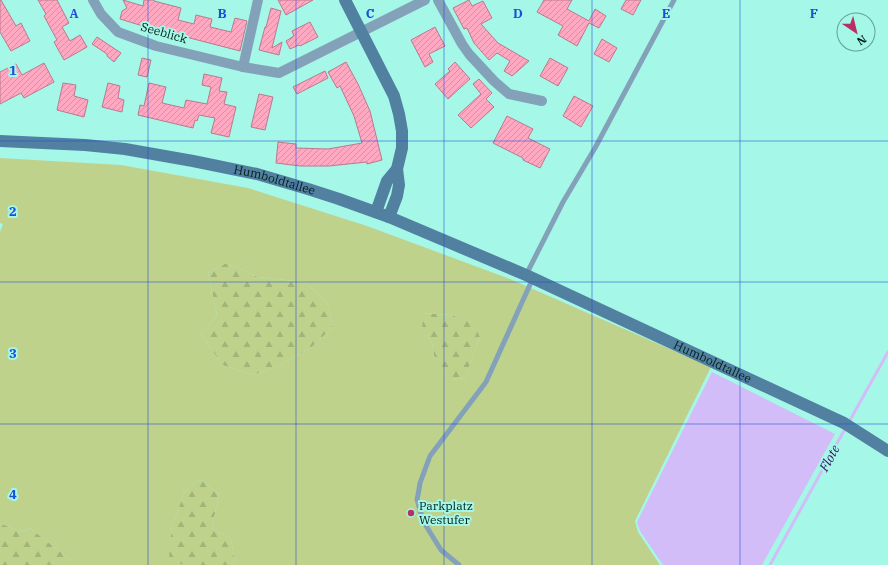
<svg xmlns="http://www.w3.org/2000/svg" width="888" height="565" viewBox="0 0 888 565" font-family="'IBM Plex Serif',serif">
  <defs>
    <pattern id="forest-firs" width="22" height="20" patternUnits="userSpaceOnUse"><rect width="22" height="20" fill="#bfd28c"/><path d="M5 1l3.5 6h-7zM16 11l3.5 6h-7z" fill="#a2b478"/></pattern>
    <pattern id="building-hatch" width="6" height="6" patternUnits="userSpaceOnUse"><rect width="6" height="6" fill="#ffa8c1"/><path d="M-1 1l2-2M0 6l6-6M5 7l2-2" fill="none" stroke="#d990a5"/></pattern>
  </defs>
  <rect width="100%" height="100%" fill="#a5f7e7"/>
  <g fill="url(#forest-firs)">
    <path d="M226 263 258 277 304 282 327 302 333 327 312 347 279 366 253 375 222 365 201 334 217 316 208 273Z"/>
    <path d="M422 313 451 315 474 322 480 337 465 378 452 380 434 356 432 343 422 332Z"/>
    <path d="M200 479 219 494 212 528 231 539 235 562 231 565H183L168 558 172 526 184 493Z"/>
    <path d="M0 523 21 532 30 528 71 560 69 565H0Z"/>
  </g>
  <path fill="#bfd28c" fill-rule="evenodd" d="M0 158 121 165 248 188 367 226 510 279 711 367 635 521 638 532 660 565H231L235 562 231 539 212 528 219 494 200 479 184 493 172 526 169 558 183 565H69L71 560 30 528 21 532 0 523V232L3 224 0 223ZM226 263 258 277 304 282 327 302 333 327 312 347 279 366 253 375 222 365 201 334 217 316 208 273ZM423 313 451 315 473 322 480 337 465 378 453 380 434 356 432 343 422 332Z"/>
  <path fill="#d2bdf8" d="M712 372 835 434 762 565H663L640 531 637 522Z"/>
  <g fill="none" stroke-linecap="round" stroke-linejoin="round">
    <g stroke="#d2bdf8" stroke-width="3">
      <path d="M849 422 888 352"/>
      <path d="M770 565 846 427"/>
    </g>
  </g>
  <g fill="url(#building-hatch)" stroke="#b97a8c">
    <path d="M0 0H1L16 26 21 23 30 41 11 51 0 32Z"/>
    <path d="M38 0H57L69 23 62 27 70 41 80 35 87 47 64 60 54 42 57 40 44 16 46 14Z"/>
    <path d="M123 0 143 6 144 0H154V1L181 8 178 20 194 24 196 15 212 19 210 27 231 32 235 18 247 21 240 51 186 37V36L146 27 120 19 122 11 127 8Z"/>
    <path d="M278 0H313L286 15Z"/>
    <path d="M469 0 472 6 483 1 492 18 481 24 498 43 529 61 512 76 504 71 510 61 497 53 489 60 474 43 467 28 464 29 453 8Z"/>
    <path d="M544 0H572L567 9 589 21 595 9 606 16 599 28 589 23 577 46 558 35 563 26 537 12Z"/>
    <path d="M626 0H641L633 15 621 9Z"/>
    <path d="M271 8 281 11 272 48 282 42 279 55 259 50 265 27H266Z"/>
    <path d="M310 22 318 37 300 46 299 45 290 49 286 41 294 36 292 31Z"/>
    <path d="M435 27 445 46 429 54 433 62 425 67 411 40Z"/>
    <path d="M97 37 121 53 114 62 107 56V54L92 44Z"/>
    <path d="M602 39 617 48 609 62 594 54Z"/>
    <path d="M142 58 151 60 147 77 138 75Z"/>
    <path d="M550 58 568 68 558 86 540 76Z"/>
    <path d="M346 62 358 84 370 111 382 160 367 164V162L329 166H300L276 163 278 142 296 144V148L328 149 362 143 354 116 340 86 337 88 328 72Z"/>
    <path d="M455 62 470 79 448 99 435 84 450 71 448 69Z"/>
    <path d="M44 63 54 82 24 98 21 93 0 104V72L16 64 22 75Z"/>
    <path d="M325 71 328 78 297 94 293 87Z"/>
    <path d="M204 74 222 78 219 91 227 92 224 104 236 107 229 137 211 133 215 118 199 115 197 121 195 120 193 128 138 115 140 105 144 106 149 83 166 87 162 103 184 108 186 100 207 104 211 87 202 85Z"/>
    <path d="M479 79 492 93 486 99 494 107 471 128 458 115 481 94 473 84Z"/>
    <path d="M63 83 76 85 74 96 88 100 84 117 57 110Z"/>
    <path d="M108 83 120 86 118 98 124 100 122 112 102 107Z"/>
    <path d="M259 94 273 97 265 130 251 127Z"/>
    <path d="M574 96 593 106 581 127 563 116Z"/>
    <path d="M507 116 533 129 528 138 550 149 540 168 523 160V158L493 143Z"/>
  </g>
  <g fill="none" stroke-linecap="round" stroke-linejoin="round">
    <g stroke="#83a1b8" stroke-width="5">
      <path d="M526 275 563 202 595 148 674 0"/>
      <path d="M459 565 441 550 423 521 417 499 418 495 420 483 430 456 486 382 533 278"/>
    </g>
    <g stroke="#83a1b8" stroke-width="10">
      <path d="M93 0 101 14 118 32 156 46 243 67 279 73 425 0"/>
      <path d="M438 0 462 44 469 54 494 81 509 94 542 101"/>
      <path d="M243 67 258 0"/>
    </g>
    <g stroke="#5280a1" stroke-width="12">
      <path d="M345 0 394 96 399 114 402 131V148L397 169 399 185 397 196 389 217"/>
      <path id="s1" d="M0 141 85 145 125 149 193 161 257 174 308 189 339 199 389 217 526 275 844 423 888 451"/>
      <path d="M376 212 387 181 397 169"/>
    </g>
  </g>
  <path fill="none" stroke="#1d4ed8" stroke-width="1" stroke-opacity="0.55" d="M148 0V565M296 0V565M444 0V565M592 0V565M740 0V565M0 141H888M0 282H888M0 424H888"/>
  <circle fill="#b92e66" stroke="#a5f7e7" stroke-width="1.5" cx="411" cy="513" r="4"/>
  <g text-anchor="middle" stroke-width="4" stroke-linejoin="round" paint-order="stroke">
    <g font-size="12" fill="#00201b" stroke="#a5f7e7">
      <text transform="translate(164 33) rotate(16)" y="4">Seeblick</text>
      <text dy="4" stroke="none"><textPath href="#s1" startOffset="278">Humboldtallee</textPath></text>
      <text dy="4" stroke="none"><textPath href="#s1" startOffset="753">Humboldtallee</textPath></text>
    </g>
    <g font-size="12" fill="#00201b" stroke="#a5f7e7" text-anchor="start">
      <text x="419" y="510">Parkplatz<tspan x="419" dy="14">Westufer</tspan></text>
    </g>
    <g font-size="13" font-style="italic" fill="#390e63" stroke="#a5f7e7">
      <text transform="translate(829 458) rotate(-61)" y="5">Flote</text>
    </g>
  </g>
  <g font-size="13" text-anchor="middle" font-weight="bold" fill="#1d4ed8" stroke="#a5f7e7" stroke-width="4" stroke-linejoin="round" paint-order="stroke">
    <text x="74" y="18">A</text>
    <text x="222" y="18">B</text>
    <text x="370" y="18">C</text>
    <text x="518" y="18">D</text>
    <text x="666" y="18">E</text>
    <text x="814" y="18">F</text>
    <text x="13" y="75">1</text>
    <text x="13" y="216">2</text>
    <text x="13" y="358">3</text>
    <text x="13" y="499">4</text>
  </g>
  <g transform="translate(856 32) rotate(145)"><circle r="19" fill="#a5f7e7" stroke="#63a195"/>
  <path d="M0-3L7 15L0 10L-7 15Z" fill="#b92e66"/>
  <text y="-6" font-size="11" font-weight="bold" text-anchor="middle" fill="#00201b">N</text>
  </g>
</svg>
